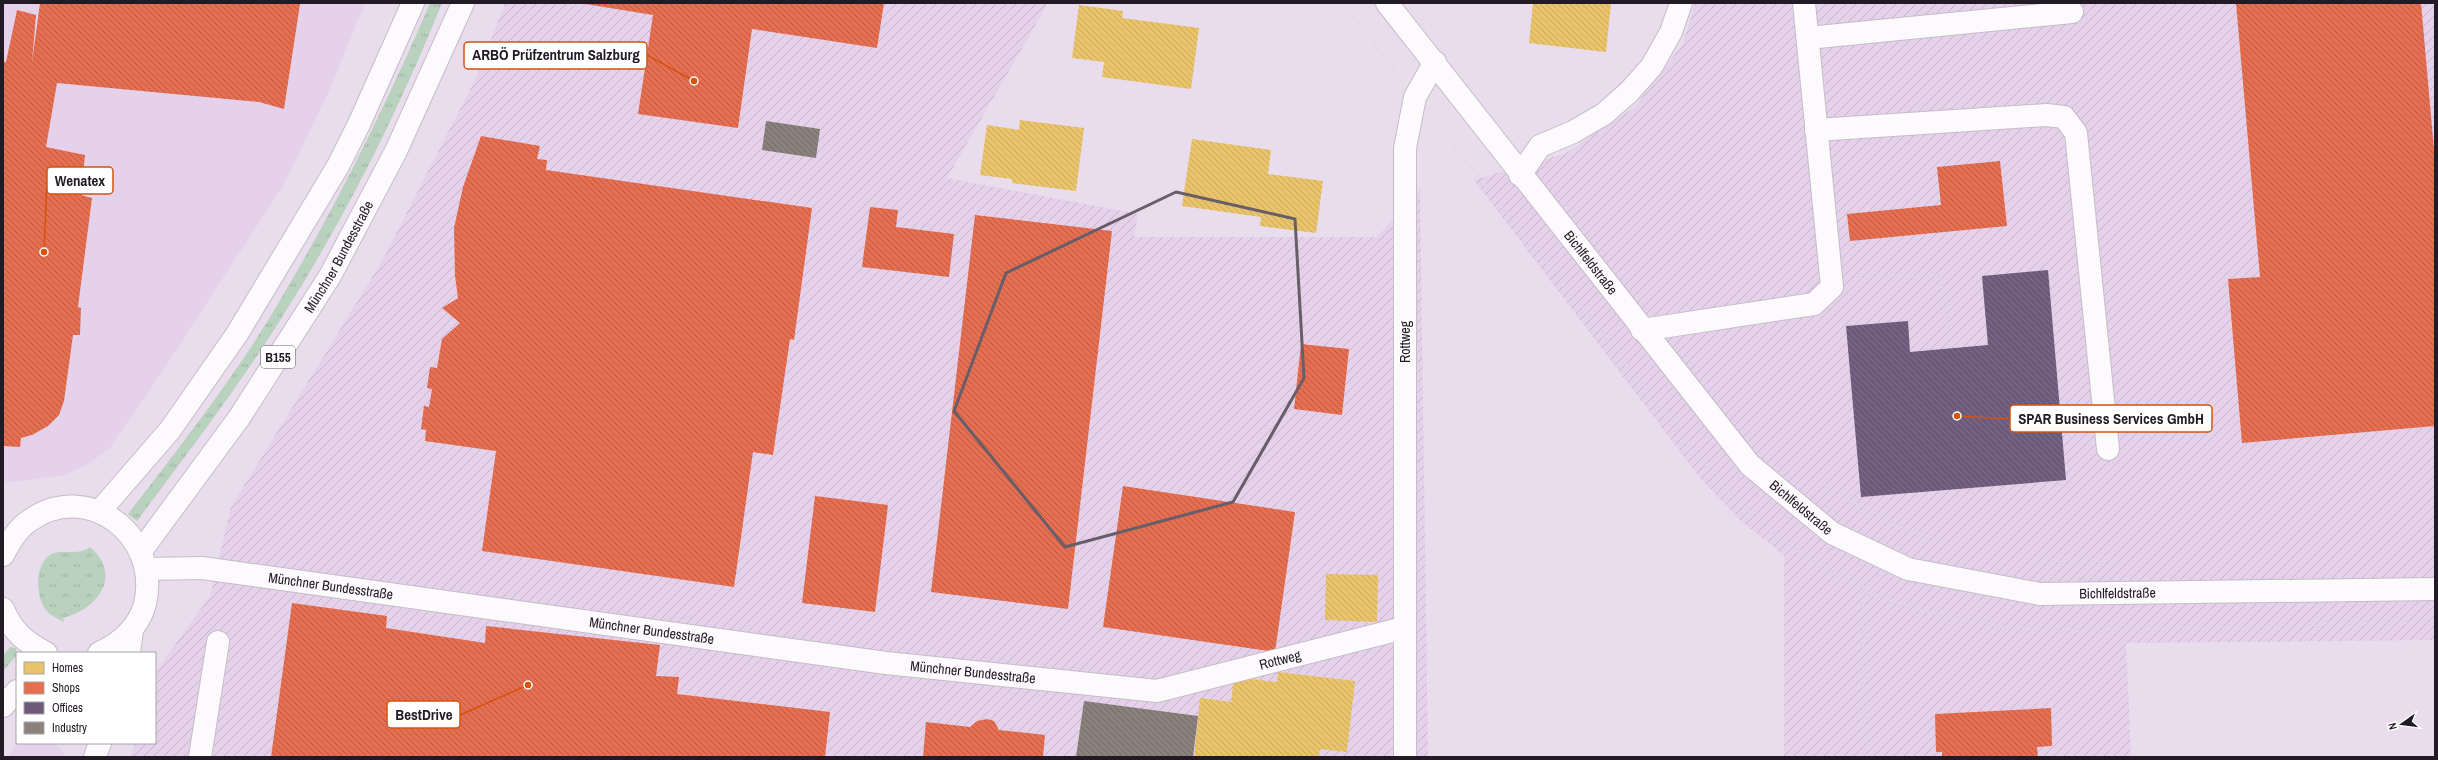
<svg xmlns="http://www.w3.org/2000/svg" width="2438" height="760" viewBox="0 0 2438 760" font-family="'Archivo Narrow',sans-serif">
  <defs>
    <pattern id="industrial-furrows" width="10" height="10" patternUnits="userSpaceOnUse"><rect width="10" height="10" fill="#e6d1eb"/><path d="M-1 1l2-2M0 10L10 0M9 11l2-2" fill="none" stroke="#c5b3c9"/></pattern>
    <pattern id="grass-tufts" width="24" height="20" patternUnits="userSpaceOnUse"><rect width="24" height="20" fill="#b9d2be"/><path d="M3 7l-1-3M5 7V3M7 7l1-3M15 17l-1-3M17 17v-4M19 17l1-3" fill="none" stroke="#9fb4a3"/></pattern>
    <pattern id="homes-back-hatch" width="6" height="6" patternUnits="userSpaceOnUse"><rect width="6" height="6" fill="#e9c46a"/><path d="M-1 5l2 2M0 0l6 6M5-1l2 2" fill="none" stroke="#c8a85c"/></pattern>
    <pattern id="shops-back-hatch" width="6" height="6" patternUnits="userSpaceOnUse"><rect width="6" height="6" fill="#e76f51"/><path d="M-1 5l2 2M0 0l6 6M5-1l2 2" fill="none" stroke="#bb5a43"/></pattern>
    <pattern id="offices-back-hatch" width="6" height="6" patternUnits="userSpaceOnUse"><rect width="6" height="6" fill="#6d597a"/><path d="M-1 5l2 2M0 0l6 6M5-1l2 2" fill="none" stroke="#81718b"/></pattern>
    <pattern id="industry-back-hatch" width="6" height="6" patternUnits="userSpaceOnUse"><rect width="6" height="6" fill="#8a817c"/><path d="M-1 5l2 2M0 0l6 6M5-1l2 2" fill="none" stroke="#706965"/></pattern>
  </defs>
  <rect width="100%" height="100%" fill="#e9dcec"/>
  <g fill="#e6d1eb">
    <path d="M3 3H365L329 92 282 187 162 372 110 448 85 466 64 475 15 482 3 481Z"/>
    <path d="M24 743 56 744 66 757H7L16 746Z"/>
  </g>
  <g fill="url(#industrial-furrows)">
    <path d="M505 3H1048L947 178 1138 214 1134 237H1377L1420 190 1428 757H130L135 743H155L157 670 210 596 231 507 381 263 477 76Z"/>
    <path d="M1695 3H2435V640L2126 643 2131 757H1784V555L1740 520 1700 478 1474 180 1566 153 1635 107 1683 44Z"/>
  </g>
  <g fill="url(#grass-tufts)">
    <path d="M430 3H442C400 108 349 210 289 306 243 381 189 451 137 521L128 514C181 445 235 377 279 302 336 206 386 106 430 3Z"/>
    <path d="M90 547C123 576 98 609 63 618L64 622C59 619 49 615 46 610 35 596 34 560 54 553 66 549 78 556 90 547Z"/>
    <path d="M10 647 16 648 17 655 3 671V656Z"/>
  </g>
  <g fill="url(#homes-back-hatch)">
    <path d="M1533 3H1611L1606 52 1529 43Z"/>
    <path d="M1079 5 1123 11 1122 18 1199 28 1191 89 1102 77 1104 62 1072 58Z"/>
    <path d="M1020 120 1084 128 1076 191 1012 183V179L980 175 987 125 1019 130Z"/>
    <path d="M1192 139 1271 150 1268 174 1323 181 1316 233 1260 226 1261 217 1182 206Z"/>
    <path d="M1326 574 1378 575 1377 622 1325 620Z"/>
    <path d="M1278 672 1355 681 1347 752 1320 749 1319 757H1194L1200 698 1231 702 1234 677 1277 682Z"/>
  </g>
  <g fill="url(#shops-back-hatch)">
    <path d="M40 3 300 4 284 109 259 102 57 83 46 147 85 155 81 195 92 198 78 307 81 308 80 335H73L64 401 59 415 48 426 32 435 21 438 20 447 3 446V62H6L17 10 36 15 32 62Z"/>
    <path d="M579 3H884L877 48 752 29 738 128 638 114 653 15Z"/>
    <path d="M2236 3H2421L2435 161V426L2242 443 2228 279 2260 277Z"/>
    <path d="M481 136 540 146 537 159 547 160 546 170 812 208 794 340 790 339 773 455 753 452 734 587 482 551 496 451 425 441 426 430 421 429 424 406 429 407 432 389 427 388 430 367 437 368 442 339 460 323 442 308 458 298 455 276 454 228 463 187Z"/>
    <path d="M2000 161 2007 226 1850 241 1847 214 1941 205 1937 167Z"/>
    <path d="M870 207 898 210 896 227 954 234 949 277 862 267Z"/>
    <path d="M975 215 1112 231 1068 609 931 592Z"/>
    <path d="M1301 344 1349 349 1342 415 1294 409Z"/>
    <path d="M1123 486 1295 512 1275 652 1103 627Z"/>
    <path d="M815 496 888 505 875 612 802 603Z"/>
    <path d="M292 603 387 616 386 628 485 643 486 626 660 645 656 676 679 677 677 694 830 712 825 757H271Z"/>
    <path d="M2051 708 2052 746 2037 747 2038 757H1942V752H1936L1935 714Z"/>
    <path d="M987 719 994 721 999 730 1045 735 1043 757H923L926 722 970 727 977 721Z"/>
  </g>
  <path fill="url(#offices-back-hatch)" d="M2048 270 2066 480 1861 497 1846 326 1908 321 1910 352 1988 345 1982 276Z"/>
  <g fill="url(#industry-back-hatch)">
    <path d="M766 121 820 129 816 158 762 150Z"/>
    <path d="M1084 701 1198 716 1193 757H1076Z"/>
  </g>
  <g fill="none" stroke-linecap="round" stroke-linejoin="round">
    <defs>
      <g id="minor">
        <path id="s1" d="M1387 3 1750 465 1832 533 1908 569 2040 594 2435 589"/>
        <path d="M1808 38 2072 12"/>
        <path d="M1816 130 2046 115 2064 117 2076 133 2108 449"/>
        <path d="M1520 175 1540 146 1573 132 1604 114 1629 92 1652 66 1671 32 1681 3"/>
        <path d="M1642 330 1814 304 1832 287 1804 3"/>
        <path id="s2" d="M147 569 202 568 886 663 1157 691 1404 628"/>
        <path d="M129 653 132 630"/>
        <path d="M95 757 100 743"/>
        <path d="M200 757 218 642"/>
        <path d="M1405 757V148L1415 97 1435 62"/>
      </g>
      <g id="major">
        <path d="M99 512 170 430 237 334 338 166 359 124 413 3"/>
        <path id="s3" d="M141 551 239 418 330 276 396 151 463 3"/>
        <path d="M3 555C10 542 17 529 29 521 87 479 161 535 145 604 139 627 120 644 99 653"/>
        <path d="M3 609C12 631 25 642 46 653"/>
        <path d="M3 706 17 691"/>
      </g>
    </defs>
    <use href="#minor" stroke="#c6bcc8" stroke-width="24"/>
    <use href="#major" stroke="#c6bcc8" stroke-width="24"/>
    <g stroke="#dbd7dc" stroke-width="2.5" stroke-dasharray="1 3" stroke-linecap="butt">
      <path d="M554 3 617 12"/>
      <path d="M1350 13 1395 71"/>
      <path d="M1440 128 1725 489 1782 540 1864 591 1922 611 2002 627 2055 631 2435 622"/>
      <path d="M1861 279 1941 275 1949 349"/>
      <path d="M1825 485 1878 517 1938 542"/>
      <path d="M2038 561H2121"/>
      <path d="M1864 582 1865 757"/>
    </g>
    <use href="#minor" stroke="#fcfafc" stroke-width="22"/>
    <use href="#major" stroke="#fcfafc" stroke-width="22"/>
  </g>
  <path fill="none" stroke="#685e6a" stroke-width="3" stroke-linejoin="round" d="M1176 192 1295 219 1304 378 1233 502 1065 547 954 411 1006 273Z"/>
  <g text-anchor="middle" stroke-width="4" stroke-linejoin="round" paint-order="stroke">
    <rect fill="#fff" stroke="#645f66" stroke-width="1" x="261" y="346" width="34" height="22" rx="3"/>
    <g font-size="13" font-weight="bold" fill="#221a24">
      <text x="278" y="362">B155</text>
    </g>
    <g font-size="14" fill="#221a24" stroke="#fff">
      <text dy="5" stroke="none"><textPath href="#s3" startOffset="355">Münchner Bundesstraße</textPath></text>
      <text dy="5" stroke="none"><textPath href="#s1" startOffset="330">Bichlfeldstraße</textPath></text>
      <text transform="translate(1405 342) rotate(-90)" y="5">Rottweg</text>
      <text dy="5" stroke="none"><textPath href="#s1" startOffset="654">Bichlfeldstraße</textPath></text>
      <text dy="5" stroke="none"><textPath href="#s2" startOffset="185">Münchner Bundesstraße</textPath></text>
      <text dy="5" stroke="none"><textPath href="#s1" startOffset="990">Bichlfeldstraße</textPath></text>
      <text dy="5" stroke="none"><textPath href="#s2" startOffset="509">Münchner Bundesstraße</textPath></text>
      <text dy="5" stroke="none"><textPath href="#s2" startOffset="1145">Rottweg</textPath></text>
      <text dy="5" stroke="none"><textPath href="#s2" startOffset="833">Münchner Bundesstraße</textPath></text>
    </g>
  </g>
  <path fill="none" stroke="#d4530e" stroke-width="1.5" d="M694 81L647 55M44 252L47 181M1957 416L2010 419M528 685L460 715"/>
  <g fill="#d4530e" stroke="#fff" stroke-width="1.5">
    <circle cx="694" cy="81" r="4"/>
    <circle cx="44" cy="252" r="4"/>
    <circle cx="1957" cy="416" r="4"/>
    <circle cx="528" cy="685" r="4"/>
  </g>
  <g fill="#fff" stroke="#d4530e" stroke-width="1.5">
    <rect x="464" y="42" width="183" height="27" rx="4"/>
    <rect x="47" y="167" width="66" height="27" rx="4"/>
    <rect x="2010" y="405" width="202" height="27" rx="4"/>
    <rect x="387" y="701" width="73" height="27" rx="4"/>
  </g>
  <g font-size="15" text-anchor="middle" font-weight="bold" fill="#221a24">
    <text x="556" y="60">ARBÖ Prüfzentrum Salzburg</text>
    <text x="80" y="186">Wenatex</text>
    <text x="2111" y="424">SPAR Business Services GmbH</text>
    <text x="424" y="720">BestDrive</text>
  </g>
  <rect width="2438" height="760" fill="none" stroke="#221a24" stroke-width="8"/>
  <rect x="16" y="652" width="140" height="92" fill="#ffffff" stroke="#a7a3a7"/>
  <rect x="24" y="662" width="20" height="12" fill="#e9c46a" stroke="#a7a3a7"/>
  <text x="52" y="672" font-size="12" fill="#221a24">Homes</text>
  <rect x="24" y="682" width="20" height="12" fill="#e76f51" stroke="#a7a3a7"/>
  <text x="52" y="692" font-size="12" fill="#221a24">Shops</text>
  <rect x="24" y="702" width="20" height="12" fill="#6d597a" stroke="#a7a3a7"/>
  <text x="52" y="712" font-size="12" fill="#221a24">Offices</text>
  <rect x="24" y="722" width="20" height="12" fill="#8a817c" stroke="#a7a3a7"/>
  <text x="52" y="732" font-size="12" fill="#221a24">Industry</text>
  <g transform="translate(2402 724) rotate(256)" stroke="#ffffff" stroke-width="3" paint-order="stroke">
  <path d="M0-3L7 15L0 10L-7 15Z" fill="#221a24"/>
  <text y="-6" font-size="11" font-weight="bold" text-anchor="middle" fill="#221a24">N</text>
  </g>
</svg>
